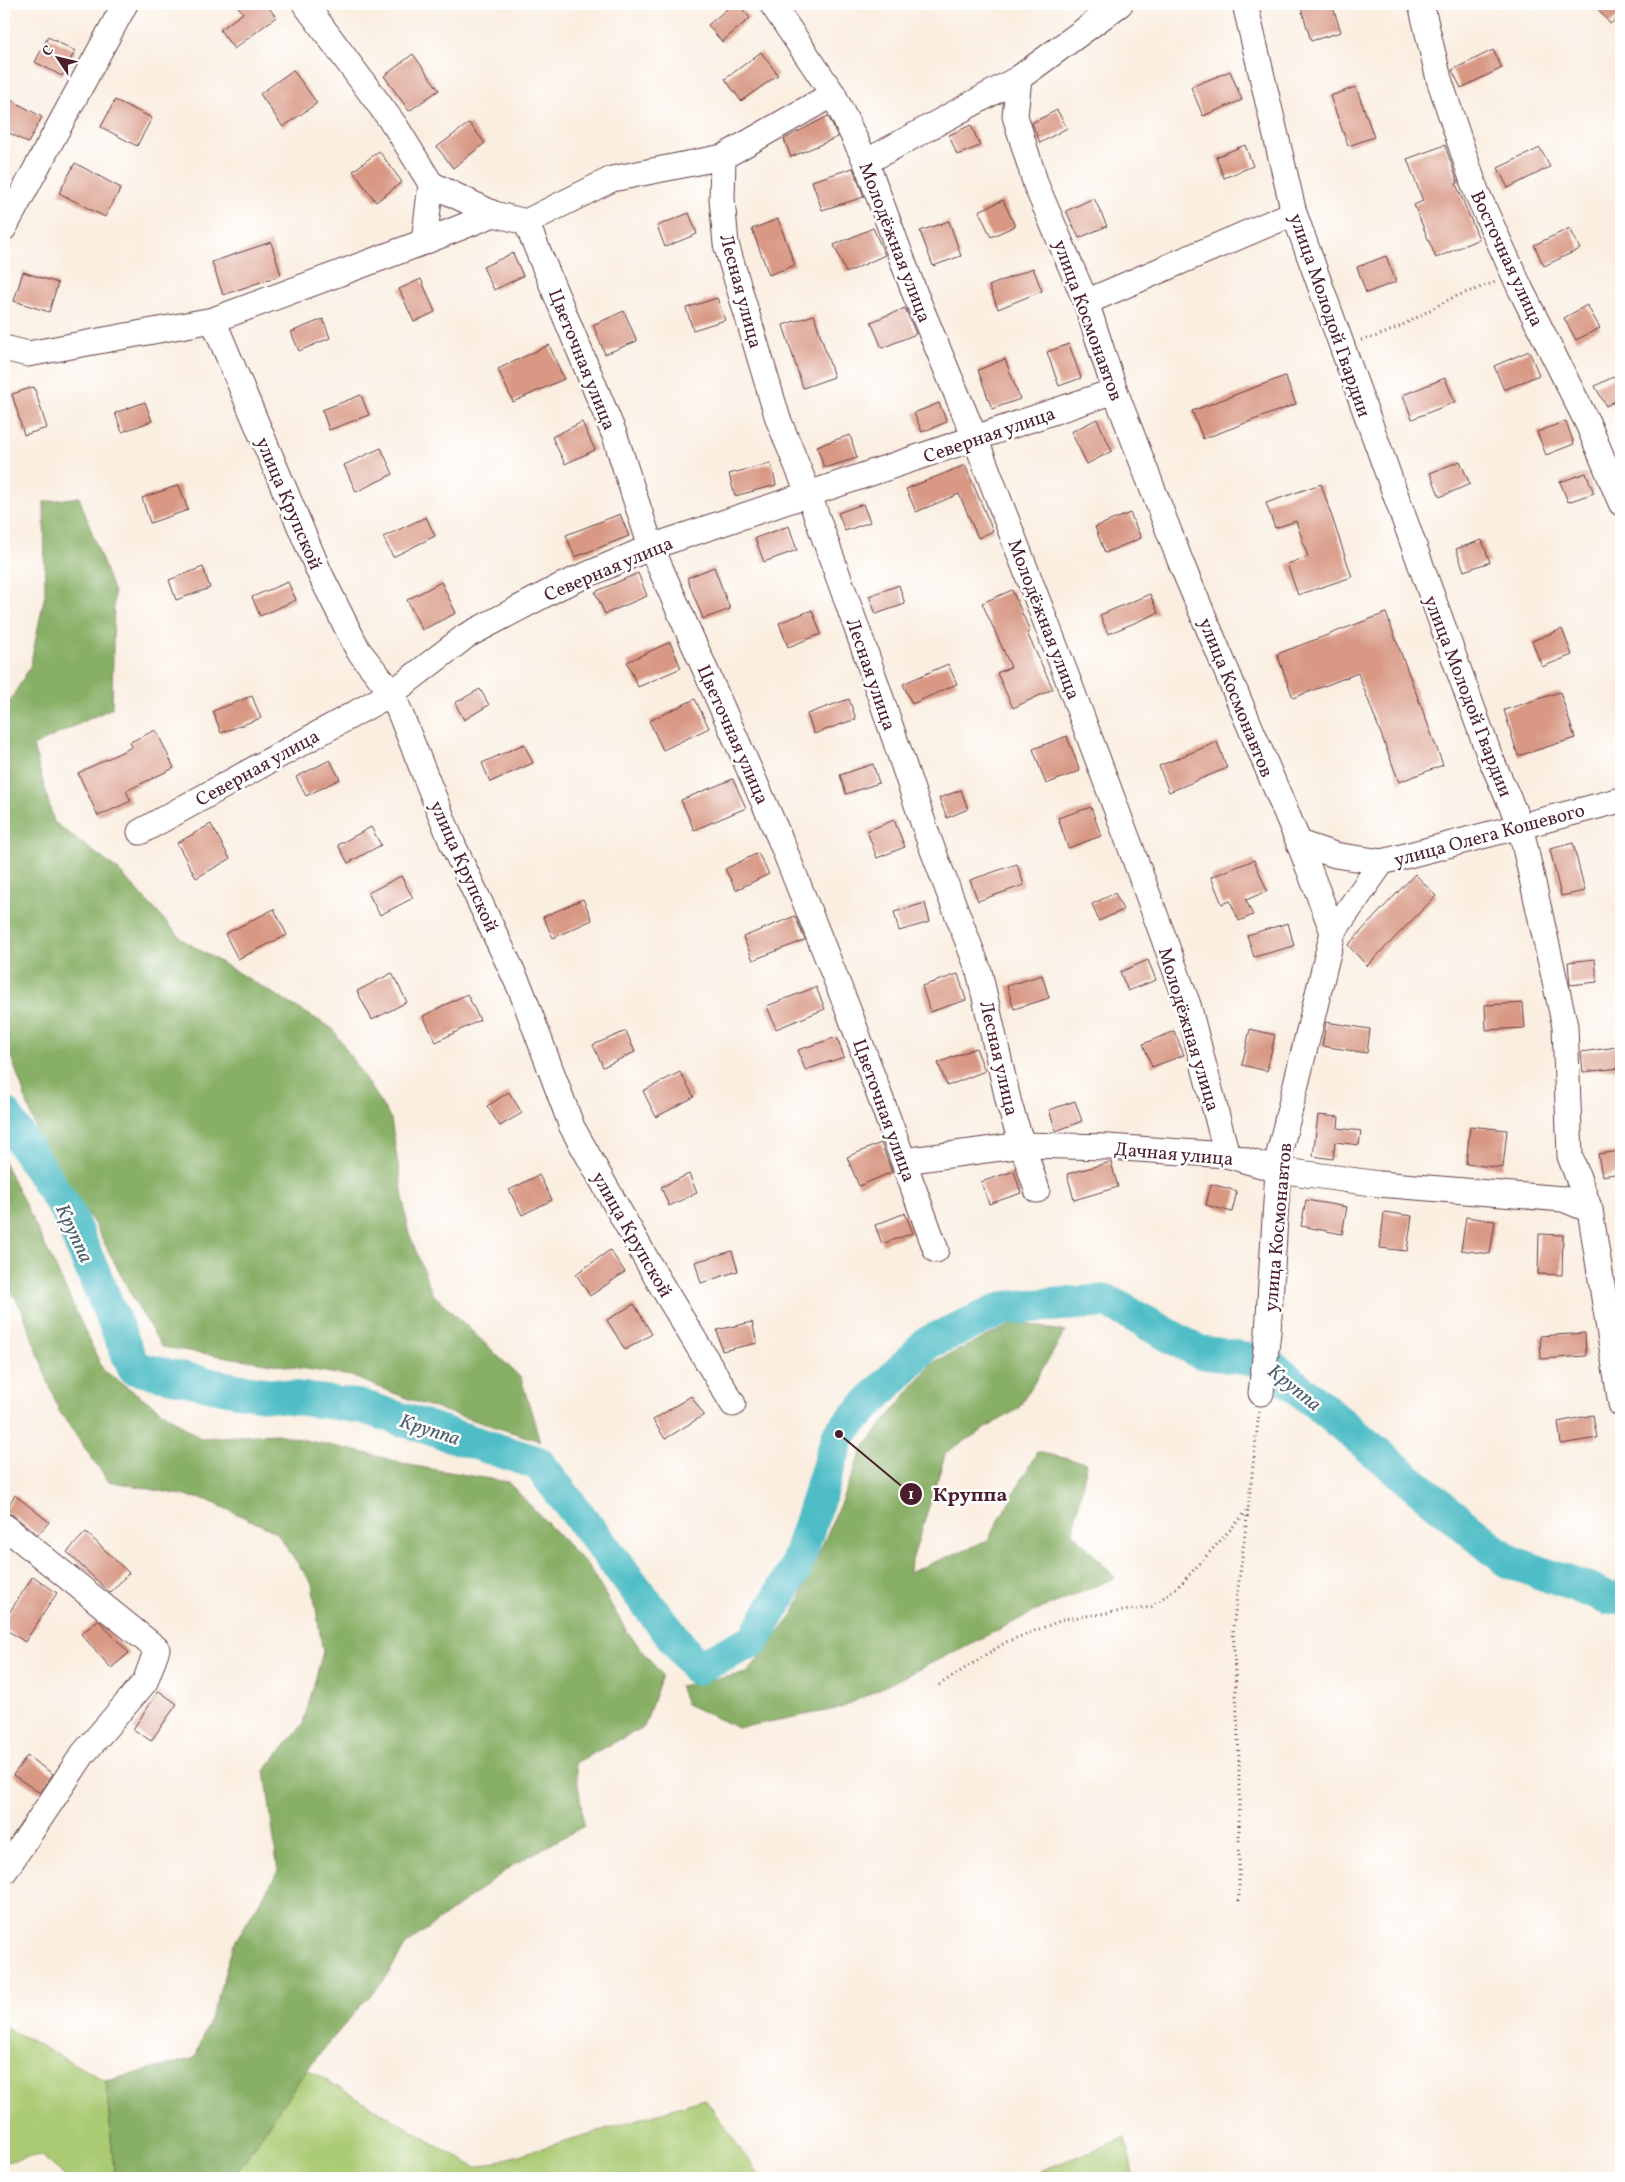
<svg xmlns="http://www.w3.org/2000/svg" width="1625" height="2182" viewBox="0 0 1625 2182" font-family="Vollkorn,serif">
  <rect width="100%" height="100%" fill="#fff"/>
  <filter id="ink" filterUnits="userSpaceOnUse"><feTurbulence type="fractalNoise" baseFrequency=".02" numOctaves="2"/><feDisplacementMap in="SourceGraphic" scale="10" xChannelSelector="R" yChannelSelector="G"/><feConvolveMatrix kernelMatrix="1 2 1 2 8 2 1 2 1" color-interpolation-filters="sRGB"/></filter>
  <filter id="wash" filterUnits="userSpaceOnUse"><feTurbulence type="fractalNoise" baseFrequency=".0096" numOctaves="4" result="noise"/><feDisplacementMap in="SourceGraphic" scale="20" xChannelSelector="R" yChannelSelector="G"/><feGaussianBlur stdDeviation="1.12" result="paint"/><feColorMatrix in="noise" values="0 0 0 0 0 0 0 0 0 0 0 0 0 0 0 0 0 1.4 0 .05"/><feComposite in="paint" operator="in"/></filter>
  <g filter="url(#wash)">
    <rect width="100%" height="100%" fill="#faeee0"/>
    <g fill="#aacb73" stroke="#7a754f">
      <path d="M4 2026 106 2081 114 2171 106 2178H68L40 2155 4 2162Z"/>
      <path d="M307 2069 476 2168 705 2099 761 2178H232Z"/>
      <path d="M1125 2138 1134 2178H1022Z"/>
    </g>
    <g fill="#87af65" stroke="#686748">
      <path d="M79 497 114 593 112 708 33 746 54 822 119 871 183 940 333 1029 391 1119 408 1230 432 1293 521 1378 540 1441 419 1403 351 1376 162 1347 134 1300 95 1225 41 1144 8 1047 4 1022V711L30 667 45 594 44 502Z"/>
      <path d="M4 1161 55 1266 103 1370 200 1438 277 1434 370 1454 414 1466 508 1482 589 1567 626 1630 662 1675 644 1727 575 1763 584 1826 513 1865 406 1945 383 1982 356 2011 307 2069 232 2178H106L114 2171 106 2081 195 2058 217 2000 233 1945 278 1872 265 1770 303 1724 323 1652 312 1584 276 1532 207 1500 108 1481 59 1411 22 1310 4 1278Z"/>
      <path d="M1017 1322 1065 1332 1018 1409 946 1452 908 1573 988 1540 1037 1452 1087 1463 1073 1532 1115 1578 1036 1611 841 1708 738 1728 686 1704 679 1686 747 1673 793 1615 864 1447 932 1363Z"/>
    </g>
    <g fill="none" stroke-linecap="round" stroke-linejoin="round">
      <path stroke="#4fbdc6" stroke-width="34" d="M4 1113 67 1211 134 1368 236 1390 363 1407 538 1463 697 1668 754 1640 795 1570 839 1434 927 1343 1005 1308 1107 1301 1199 1352 1265 1361 1508 1561 1610 1598H1621"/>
    </g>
    <g id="blocks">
      <g fill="#d89884">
        <path d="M236 4H266L276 17 234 49 220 30 243 13Z"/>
        <path d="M733 4H738L750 18 722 42 708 25Z"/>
        <path d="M1300 4H1332L1341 32 1311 41Z"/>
        <path d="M1594 4H1621V15L1610 24Z"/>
        <path d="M48 37 75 51 62 76 35 62Z"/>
        <path d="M1493 50 1502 68 1461 88 1452 70Z"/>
        <path d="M761 52 778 75 741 101 725 79Z"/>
        <path d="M413 54 439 90 409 111 384 76Z"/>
        <path d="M293 70 317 103 283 127 260 94Z"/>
        <path d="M1230 71 1242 100 1203 116 1191 87Z"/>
        <path d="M1356 87 1374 137 1348 146 1330 96Z"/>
        <path d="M4 96 42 117 28 143 4 130Z"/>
        <path d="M115 100 152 118 137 146 101 127Z"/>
        <path d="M1057 110 1067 128 1040 143 1032 123Z"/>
        <path d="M828 116 838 137 791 157 784 139Z"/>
        <path d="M469 123 485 143 453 168 437 147Z"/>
        <path d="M971 125 980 146 957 155 949 135Z"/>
        <path d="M1245 145 1253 166 1224 178 1216 157Z"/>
        <path d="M1445 145 1458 183 1456 184 1479 239 1436 258 1414 205 1423 201 1407 159Z"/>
        <path d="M1540 148 1550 167 1508 188 1498 168Z"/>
        <path d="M379 151 402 182 376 202 353 171Z"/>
        <path d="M75 163 121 188 105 217 59 193Z"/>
        <path d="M853 168 864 197 822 210 812 181Z"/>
        <path d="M1094 198 1107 226 1079 238 1066 211Z"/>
        <path d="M1003 200 1015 226 991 237 979 211Z"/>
        <path d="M689 213 697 234 665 247 657 226Z"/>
        <path d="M778 219 795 265 769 275 752 229Z"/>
        <path d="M949 221 961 256 933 266 920 231Z"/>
        <path d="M873 228 885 255 846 273 834 245Z"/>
        <path d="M1570 228 1580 249 1544 266 1534 245Z"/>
        <path d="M271 242 281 275 223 295 212 262Z"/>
        <path d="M513 253 523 276 494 290 483 267Z"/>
        <path d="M1386 256 1396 282 1366 293 1357 267Z"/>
        <path d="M1033 268 1042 291 998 309 989 286Z"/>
        <path d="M23 272 58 283 49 312 14 301Z"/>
        <path d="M421 279 435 312 414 322 399 289Z"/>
        <path d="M717 298 725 320 693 330 686 308Z"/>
        <path d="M1587 305 1600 328 1576 340 1564 318Z"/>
        <path d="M905 308 916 334 882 348 871 322Z"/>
        <path d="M624 311 637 341 605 354 593 325Z"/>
        <path d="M814 315 834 377 803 388 783 325Z"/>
        <path d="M323 319 330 338 299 351 291 332Z"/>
        <path d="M1069 344 1081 378 1059 386 1047 352Z"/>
        <path d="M549 345 564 379 513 402 498 369Z"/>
        <path d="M1529 351 1539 375 1504 390 1494 366Z"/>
        <path d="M1005 359 1020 399 992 409 978 370Z"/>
        <path d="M1621 373V398L1606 406 1595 386Z"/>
        <path d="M1285 376 1296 404 1203 439 1192 411Z"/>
        <path d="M1445 378 1455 402 1412 419 1403 395Z"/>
        <path d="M34 387 47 428 24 435 12 394Z"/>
        <path d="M361 395 369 415 329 430 322 410Z"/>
        <path d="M145 402 152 421 122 432 115 413Z"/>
        <path d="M939 403 947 422 922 432 914 413Z"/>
        <path d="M1097 419 1112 451 1087 464 1071 432Z"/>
        <path d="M1566 421 1574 444 1546 455 1537 432Z"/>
        <path d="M582 422 595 450 565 464 552 437Z"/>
        <path d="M850 435 857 458 824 468 817 446Z"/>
        <path d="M381 448 393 474 356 492 344 465Z"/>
        <path d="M1460 461 1470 484 1440 497 1430 473Z"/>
        <path d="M771 463 776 485 735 496 729 474Z"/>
        <path d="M965 465 993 531 978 538 959 494 916 512 906 489Z"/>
        <path d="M1586 473 1594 493 1568 502 1560 482Z"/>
        <path d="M1321 484 1352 577 1298 595 1287 564 1308 557 1296 521 1275 528 1266 503Z"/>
        <path d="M179 485 188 510 150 523 142 498Z"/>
        <path d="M863 504 870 522 845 531 838 513Z"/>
        <path d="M1130 513 1141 538 1105 553 1095 527Z"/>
        <path d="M620 514 629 536 575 557 566 535Z"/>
        <path d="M426 517 435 536 393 557 383 537Z"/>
        <path d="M789 526 797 550 764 562 755 538Z"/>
        <path d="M1482 540 1490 562 1464 571 1456 549Z"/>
        <path d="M203 567 210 588 176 600 169 580Z"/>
        <path d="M714 567 730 609 703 619 687 578Z"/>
        <path d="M638 573 647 596 605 614 595 592Z"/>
        <path d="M288 582 296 600 260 616 252 597Z"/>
        <path d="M441 582 456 613 422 630 407 600Z"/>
        <path d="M899 585 905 604 876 614 869 596Z"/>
        <path d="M1012 590 1030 631 1027 633 1053 689 1013 708 997 673 1011 667 982 603Z"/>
        <path d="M1150 594 1158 613 1108 634 1100 615Z"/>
        <path d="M812 610 821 634 788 647 779 623Z"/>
        <path d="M1386 613 1443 765 1399 782 1358 673 1293 698 1277 654Z"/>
        <path d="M1562 629 1572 655 1542 667 1532 641Z"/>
        <path d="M670 642 681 668 638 687 627 662Z"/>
        <path d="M948 664 957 684 912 704 903 684Z"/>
        <path d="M480 689 489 705 464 720 455 703Z"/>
        <path d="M1560 692 1575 738 1518 756 1504 710Z"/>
        <path d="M252 696 261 718 221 733 213 711Z"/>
        <path d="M695 699 709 728 663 750 649 721Z"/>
        <path d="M849 699 856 719 814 734 807 714Z"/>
        <path d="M156 730 174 768 126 791 131 801 98 816 78 773 132 747 130 742Z"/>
        <path d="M1067 736 1080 771 1046 784 1033 749Z"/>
        <path d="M1217 742 1227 768 1169 792 1159 766Z"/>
        <path d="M524 744 533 763 490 782 482 763Z"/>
        <path d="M330 760 340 779 306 796 296 777Z"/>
        <path d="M873 764 879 783 846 794 840 775Z"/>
        <path d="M733 779 746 808 694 830 681 800Z"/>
        <path d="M961 790 968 809 947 818 939 798Z"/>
        <path d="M1091 807 1101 836 1068 848 1058 818Z"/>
        <path d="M894 820 905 847 877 858 867 831Z"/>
        <path d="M211 824 230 859 196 878 177 843Z"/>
        <path d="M371 827 381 845 348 863 338 845Z"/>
        <path d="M1573 843 1585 891 1561 896 1550 849Z"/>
        <path d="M758 853 769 874 736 890 725 869Z"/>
        <path d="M1254 860 1267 891 1246 900 1253 915 1239 921 1230 901 1222 904 1211 877Z"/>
        <path d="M1017 864 1024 885 978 901 970 880Z"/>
        <path d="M1415 874 1436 896 1367 966 1348 945Z"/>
        <path d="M401 876 413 898 380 915 368 893Z"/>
        <path d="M1115 893 1123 910 1099 921 1092 904Z"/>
        <path d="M583 899 592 920 553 938 543 917Z"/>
        <path d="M925 903 930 922 899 931 894 912Z"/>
        <path d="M274 909 287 935 238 959 225 934Z"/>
        <path d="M795 916 805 940 753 960 743 937Z"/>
        <path d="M1288 923 1294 946 1254 957 1247 935Z"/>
        <path d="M1595 959 1597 982 1570 985 1568 962Z"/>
        <path d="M1148 960 1156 980 1128 991 1120 972Z"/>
        <path d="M392 973 407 1002 372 1020 357 991Z"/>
        <path d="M958 974 966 1000 930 1012 922 986Z"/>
        <path d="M1042 975 1049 998 1014 1009 1007 986Z"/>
        <path d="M816 987 825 1009 776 1029 767 1006Z"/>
        <path d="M467 994 480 1020 436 1042 423 1016Z"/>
        <path d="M1523 1003 1525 1028 1486 1030 1485 1005Z"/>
        <path d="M1326 1022 1370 1029 1367 1053 1322 1046Z"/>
        <path d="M1250 1029 1275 1035 1267 1071 1242 1065Z"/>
        <path d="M626 1031 635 1052 603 1067 593 1045Z"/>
        <path d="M1174 1031 1184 1055 1152 1067 1143 1044Z"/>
        <path d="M837 1037 844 1057 805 1070 798 1050Z"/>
        <path d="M1617 1047 1620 1068 1583 1072 1581 1052Z"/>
        <path d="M976 1048 985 1071 947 1086 938 1063Z"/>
        <path d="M680 1072 694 1097 656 1117 643 1091Z"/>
        <path d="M509 1092 522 1113 500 1126 487 1106Z"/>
        <path d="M1075 1101 1082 1121 1056 1131 1049 1110Z"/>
        <path d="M1318 1115 1339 1117 1338 1128 1361 1131 1359 1145 1335 1142 1333 1159 1313 1156Z"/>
        <path d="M1470 1126 1507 1130 1503 1168 1466 1164Z"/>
        <path d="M881 1143 892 1172 859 1186 847 1157Z"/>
        <path d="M1621 1151V1173L1602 1176 1598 1154Z"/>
        <path d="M1111 1162 1118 1187 1074 1200 1067 1174Z"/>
        <path d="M1014 1171 1021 1193 989 1204 981 1182Z"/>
        <path d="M689 1174 697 1193 669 1206 661 1187Z"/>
        <path d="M539 1175 552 1200 522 1215 509 1190Z"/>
        <path d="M1211 1184 1237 1191 1232 1212 1206 1205Z"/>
        <path d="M1306 1200 1347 1207 1342 1234 1301 1226Z"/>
        <path d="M1384 1212 1412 1216 1407 1251 1380 1248Z"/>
        <path d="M905 1213 913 1233 882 1244 875 1225Z"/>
        <path d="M1466 1217 1495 1221 1490 1254 1461 1250Z"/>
        <path d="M1539 1234 1563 1235 1562 1275 1538 1274Z"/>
        <path d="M610 1250 625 1272 590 1296 576 1274Z"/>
        <path d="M732 1251 738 1271 701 1283 695 1262Z"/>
        <path d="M634 1304 652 1334 625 1350 607 1320Z"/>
        <path d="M752 1322 757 1343 722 1351 717 1330Z"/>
        <path d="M1585 1333 1586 1356 1541 1359 1540 1336Z"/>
        <path d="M691 1396 704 1415 665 1439 653 1420Z"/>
        <path d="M1593 1415 1597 1438 1561 1444 1558 1422Z"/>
        <path d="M15 1495 49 1522 38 1535 13 1515 4 1512Z"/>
        <path d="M86 1532 129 1573 110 1593 67 1552Z"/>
        <path d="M33 1576 57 1593 25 1642 4 1628V1621Z"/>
        <path d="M98 1620 129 1653 111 1668 81 1634Z"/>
        <path d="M159 1691 177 1704 151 1741 133 1729Z"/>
        <path d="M27 1756 53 1774 40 1793 13 1775Z"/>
      </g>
    </g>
  </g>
  <g filter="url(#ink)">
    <use href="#blocks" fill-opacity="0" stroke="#643e46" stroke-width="1"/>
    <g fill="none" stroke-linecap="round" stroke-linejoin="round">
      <defs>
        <g id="minor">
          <path d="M305 4 396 127 431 184 424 242"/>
          <path d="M772 4 833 94 866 162 915 294 975 438 1065 672 1129 843 1188 1005 1227 1155"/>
          <path d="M1245 4 1294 213 1490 757 1520 825 1565 1026 1570 1156 1590 1210 1621 1404"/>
          <path d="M1421 4 1439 79 1476 191 1520 288 1588 424 1621 503"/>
          <path d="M1019 78 1015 116 1036 185 1086 302 1115 391 1181 563 1299 843 1333 932 1279 1154 1268 1332 1261 1393"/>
          <path d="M723 157 722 199 726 244 778 419 809 495 866 654 929 840 979 971 1009 1104 1037 1190"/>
          <path d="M866 162 1019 78 1120 4"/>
          <path d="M431 184 494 214"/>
          <path d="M526 222 615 436 651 547 780 839 849 1012 936 1250"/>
          <path d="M4 228 125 4"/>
          <path d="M1086 302 1294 213"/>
          <path d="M213 320 320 574 358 650 392 693 453 845 521 990 572 1127 654 1273 733 1404"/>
          <path d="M4 348 28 354 213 320 424 242 494 214 526 222 612 179 723 157 833 94"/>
          <path d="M140 832 392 693 466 636 561 586 651 547 1115 391"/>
          <path d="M1299 843 1335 855 1382 862 1621 800"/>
          <path d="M1333 932 1382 862"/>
          <path d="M904 1161 1023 1145 1108 1147 1227 1155 1278 1170 1379 1184 1563 1199 1590 1210"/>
          <path d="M4 1526 157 1649 145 1682 83 1754 4 1872"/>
        </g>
      </defs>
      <use href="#minor" stroke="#643e46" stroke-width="27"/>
      <g stroke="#643e46" stroke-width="3" stroke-dasharray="1 4" stroke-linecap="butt">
        <path d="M1361 340C1392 335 1424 312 1452 298 1465 292 1481 288 1495 282"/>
        <path d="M939 1685 1006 1642 1065 1619 1151 1607 1181 1584 1248 1510 1259 1412"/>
        <path d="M1239 1901V1758L1233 1628 1248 1510"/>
      </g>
      <use href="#minor" stroke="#fff" stroke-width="25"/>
    </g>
  </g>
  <g text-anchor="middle" stroke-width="5" stroke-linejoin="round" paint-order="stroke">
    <g font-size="19" fill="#4a1f2b" stroke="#fff">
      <text transform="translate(896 242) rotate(69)" y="7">Молодёжная улица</text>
      <text transform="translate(1508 258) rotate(65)" y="7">Восточная улица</text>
      <text transform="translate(742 291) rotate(75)" y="7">Лесная улица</text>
      <text transform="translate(1331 315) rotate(71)" y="7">улица Молодой Гвардии</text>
      <text transform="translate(1089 320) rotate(70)" y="7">улица Космонавтов</text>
      <text transform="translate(583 359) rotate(68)" y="7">Цветочная улица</text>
      <text transform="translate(989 434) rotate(-19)" y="7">Северная улица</text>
      <text transform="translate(290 503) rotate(67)" y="7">улица Крупской</text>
      <text transform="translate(608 568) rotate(-23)" y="7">Северная улица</text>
      <text transform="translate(1045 619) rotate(69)" y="7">Молодёжная улица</text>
      <text transform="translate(872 674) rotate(71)" y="7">Лесная улица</text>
      <text transform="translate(1469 696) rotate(69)" y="7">улица Молодой Гвардии</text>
      <text transform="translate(1237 697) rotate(68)" y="7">улица Космонавтов</text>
      <text transform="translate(734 734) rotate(66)" y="7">Цветочная улица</text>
      <text transform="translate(257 767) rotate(-29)" y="7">Северная улица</text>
      <text transform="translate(1489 834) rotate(-15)" y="7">улица Олега Кошевого</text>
      <text transform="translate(465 866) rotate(66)" y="7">улица Крупской</text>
      <text transform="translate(1190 1029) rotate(73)" y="7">Молодёжная улица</text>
      <text transform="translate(1000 1058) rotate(77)" y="7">Лесная улица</text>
      <text transform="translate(885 1110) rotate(70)" y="7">Цветочная улица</text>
      <text transform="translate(1174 1153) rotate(5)" y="7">Дачная улица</text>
      <text transform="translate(1277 1227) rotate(-85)" y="7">улица Космонавтов</text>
      <text transform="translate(633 1234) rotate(60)" y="7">улица Крупской</text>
    </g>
    <g font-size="20" font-style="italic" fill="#4c5e69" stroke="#fff">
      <text transform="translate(75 1233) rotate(65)" y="7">Круппа</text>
      <text transform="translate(1295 1387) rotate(39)" y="7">Круппа</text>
      <text transform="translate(430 1429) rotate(18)" y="7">Круппа</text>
    </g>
  </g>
  <path fill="none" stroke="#4a1f2b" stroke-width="2" d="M839 1434L911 1494"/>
  <g fill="#4a1f2b" stroke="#fff" stroke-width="2">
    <circle cx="839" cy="1434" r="5"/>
    <circle cx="911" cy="1494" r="12"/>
  </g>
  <g font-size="15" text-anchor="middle" font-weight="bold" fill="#fff">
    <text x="911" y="1499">1</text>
  </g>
  <g font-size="20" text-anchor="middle" font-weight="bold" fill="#4a1f2b" stroke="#fff" stroke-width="5" stroke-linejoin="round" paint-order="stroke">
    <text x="970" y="1501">Круппа</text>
  </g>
  <rect width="1625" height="2182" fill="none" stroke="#fff" stroke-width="20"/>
  <g transform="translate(58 58) rotate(305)" stroke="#ffffff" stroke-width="4" paint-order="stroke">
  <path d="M0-4L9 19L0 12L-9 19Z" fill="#4a1f2b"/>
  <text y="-8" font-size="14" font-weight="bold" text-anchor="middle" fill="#4a1f2b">С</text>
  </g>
</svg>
